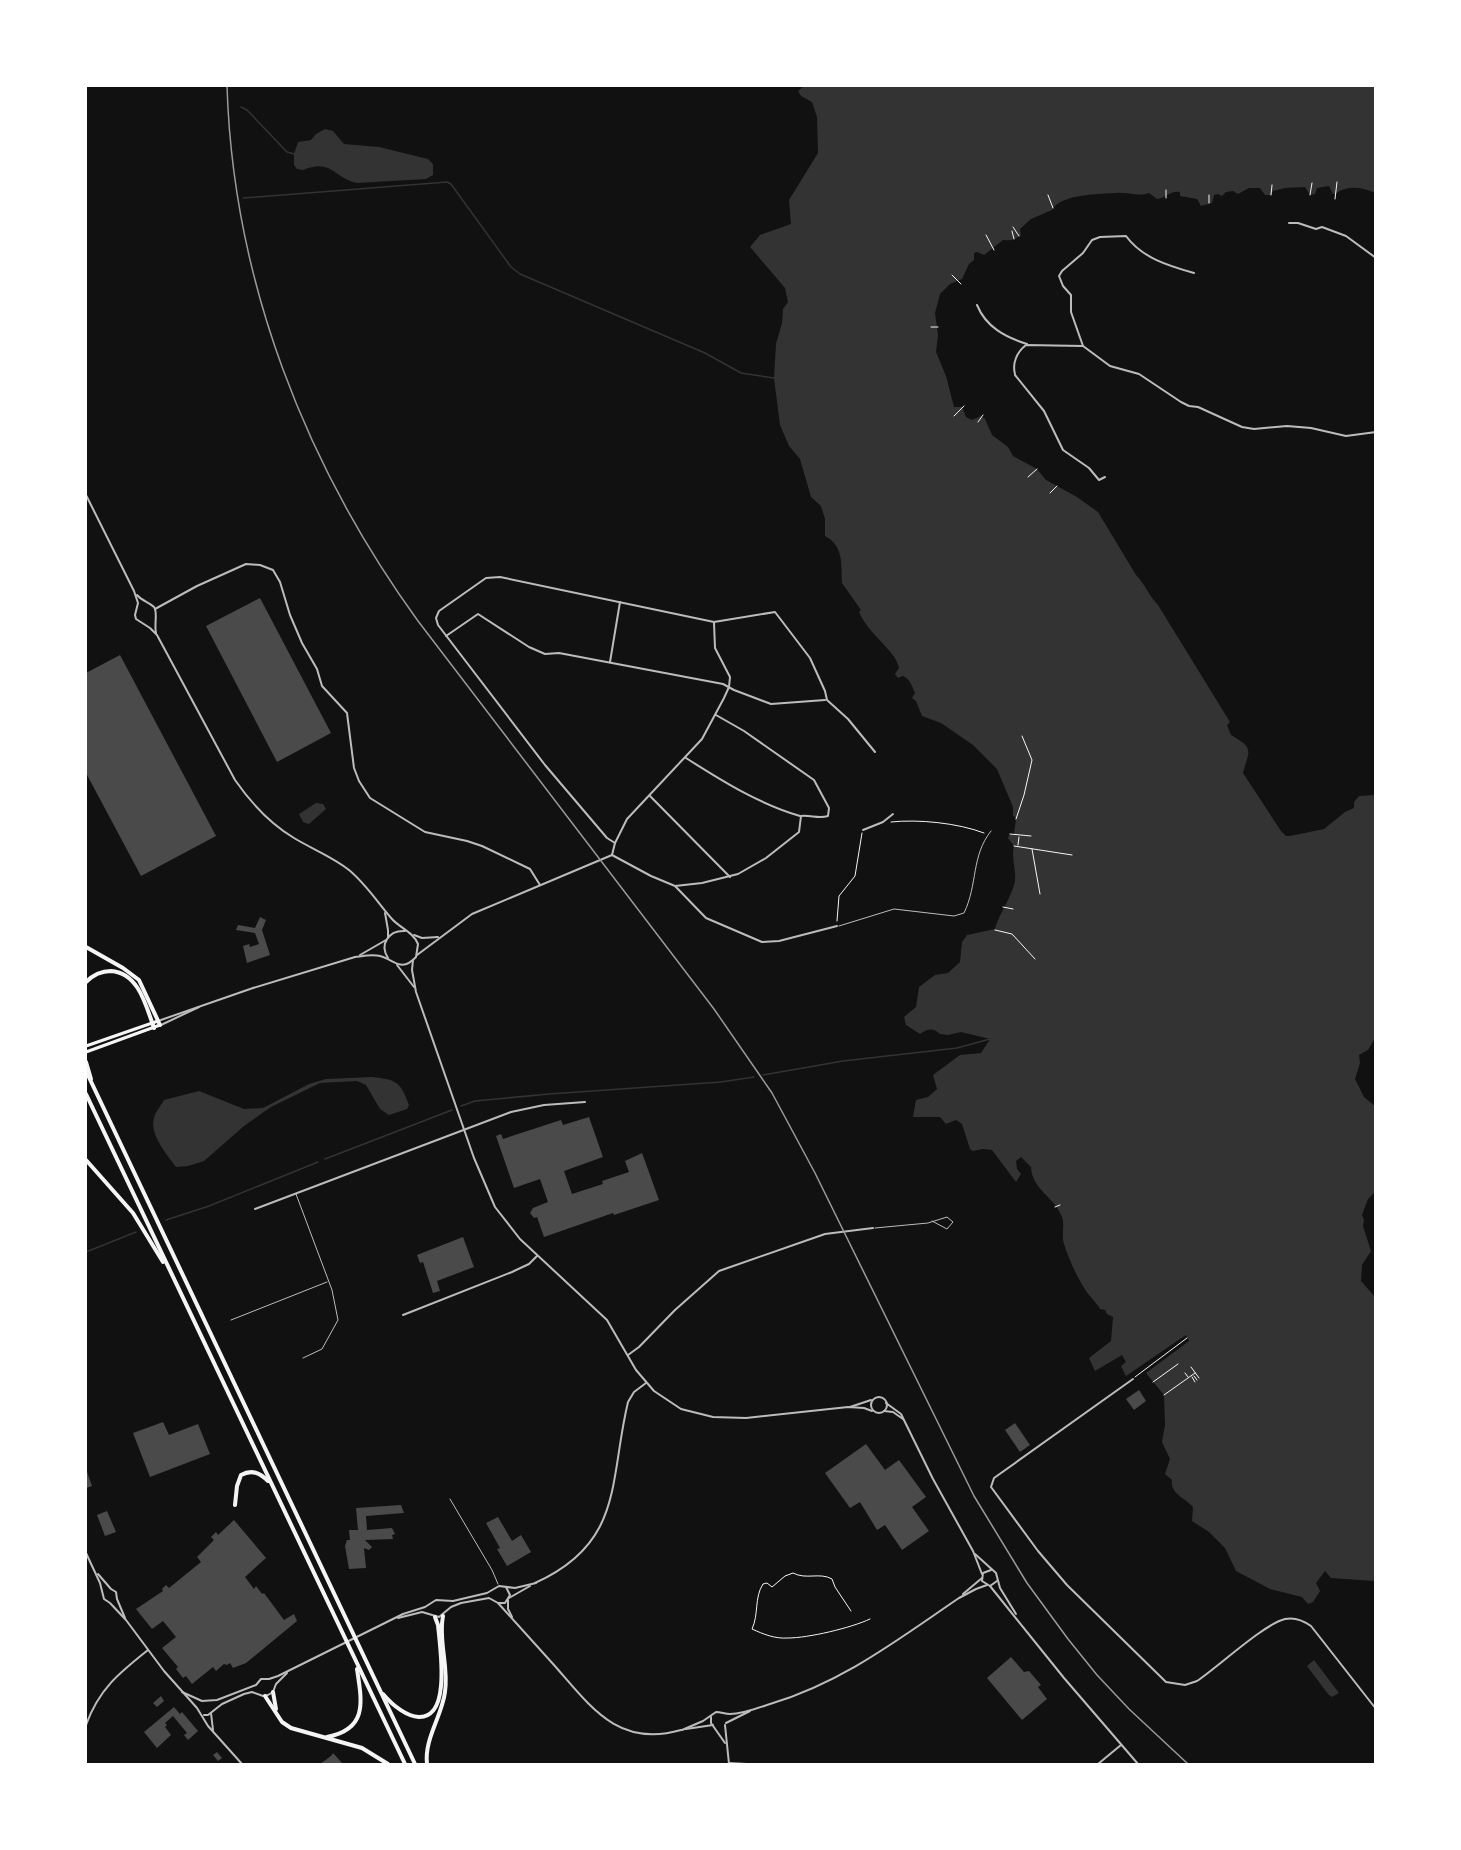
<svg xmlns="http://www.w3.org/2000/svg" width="1461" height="1850" viewBox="0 0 1461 1850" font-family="Commissioner,sans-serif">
  <rect width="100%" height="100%" fill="#111"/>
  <g fill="#333">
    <path d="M804 86H1375V193C1362 187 1347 185 1335 194H1333L1329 186 1317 188 1315 194 1310 195 1305 187 1285 188 1273 191 1271 195H1265L1260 188H1249L1238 194 1233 191 1226 192 1222 196 1218 194 1214 195 1212 203 1201 206 1197 199 1180 196V192C1171 190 1166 198 1157 199L1149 193C1138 197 1127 192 1116 193 1100 194 1060 194 1052 210L1031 219 1020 229 1021 235C1014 240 1010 241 1003 240L984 255 977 252 974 253V260L969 264 962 279 950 284 940 294 935 313 938 335 936 352 946 376 954 407H962L966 417 972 420 981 416 985 419 992 435 1008 447 1013 456 1037 469 1046 480 1077 497 1098 512 1136 575C1145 584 1149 596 1158 605L1230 722 1227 725 1231 735C1255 749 1249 750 1243 773L1281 831 1286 836H1290L1324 829 1345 812 1354 808V802L1359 796 1375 795V1038L1368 1050 1359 1055 1360 1063 1355 1079 1364 1097 1376 1107 1375 1192 1368 1199 1362 1215 1364 1220 1363 1226 1371 1251 1362 1265 1361 1281 1375 1297V1581L1331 1578 1325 1571 1316 1583 1320 1591 1313 1602 1308 1604 1302 1597 1270 1589 1236 1571 1225 1548 1209 1532 1192 1521 1193 1507C1184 1497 1170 1494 1172 1480L1165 1474 1170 1459 1162 1442 1165 1425 1164 1395 1146 1373 1189 1341 1186 1335 1126 1376 1121 1366 1126 1362 1122 1355 1095 1371 1089 1358 1111 1341 1113 1317 1107 1314 1105 1310 1100 1309C1097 1303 1090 1297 1086 1291 1077 1277 1069 1260 1064 1244 1061 1235 1065 1226 1062 1217 1055 1197 1032 1190 1031 1167L1021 1157 1016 1161 1017 1169 1021 1174 1016 1182 992 1150 983 1149 973 1151 970 1149 962 1124 956 1120 946 1124 940 1117H913L916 1100 928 1097 937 1089 933 1075 960 1055 981 1053 990 1039 961 1032 948 1035 940 1034C933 1027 927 1029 920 1034L906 1025 904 1017 916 1007 919 987 935 975 948 973 960 962 962 942 967 935 995 929C999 914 1014 893 1015 880 1016 868 1011 858 1014 846L1008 838 1009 835 1014 834 1016 819 1013 815V807L997 769 973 745 941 723 922 716 916 701 912 698 915 693C912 686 910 679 903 676L898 678 895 674 899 668C897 652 868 634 859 612L861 610 842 583C841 564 844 546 825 536V519L821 506 811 497 800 459 789 446 780 425 774 378 776 344 782 323 783 309 788 302 785 288 750 247 760 235 791 224 789 200 818 153 817 117 812 102 801 96 798 91Z"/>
    <path d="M325 129 333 131 344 144 379 147 428 159 433 164V175L426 179 357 183C334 178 331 158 303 170L297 169 294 165V154L298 142 311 140 316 134Z"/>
    <path d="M316 803 323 804 326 809 309 824 303 822 299 814Z"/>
    <path d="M372 1077C397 1080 400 1081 409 1105L407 1109 389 1115 380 1109 366 1085 357 1081 320 1083 271 1107 244 1126 204 1161 188 1166 176 1167C167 1155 149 1134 154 1118 155 1112 161 1106 164 1100L199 1091 244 1109 263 1108 309 1084 326 1079Z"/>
    <path d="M1314 1660 1339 1693 1332 1697 1328 1694 1307 1666Z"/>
  </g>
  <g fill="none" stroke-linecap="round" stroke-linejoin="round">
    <g stroke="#333" stroke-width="1.5">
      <path d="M241 107 247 110 287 152 294 154"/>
      <path d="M243 198 447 182 451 184 511 267 520 274 705 353 741 373 774 378"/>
      <path d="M763 1075 843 1061 957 1048 990 1039"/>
      <path d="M461 1106 475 1101 549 1094 721 1082 754 1077"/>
      <path d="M325 1159 452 1110"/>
      <path d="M166 1220 209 1206 318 1162"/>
      <path d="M86 1252 136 1232"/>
    </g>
  </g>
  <g fill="#4a4a4a">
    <path d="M260 598 331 733 277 762 206 626Z"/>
    <path d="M120 655 216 836 141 876 86 773V673Z"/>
    <path d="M260 917 266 920 262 930 270 955 247 963 243 946 249 944 250 947 259 944 255 933 236 930 238 925 255 928Z"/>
    <path d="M589 1117 603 1157 564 1171 572 1194 603 1184 602 1181 629 1172 625 1161 642 1153 659 1200 614 1215 613 1213 544 1237 537 1217 534 1218 530 1213 533 1208 548 1202 540 1179 514 1188 496 1136 501 1134 503 1139 561 1120 563 1125Z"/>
    <path d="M463 1237 474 1267 437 1281 440 1291 433 1293 423 1262 420 1263 417 1255Z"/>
    <path d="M1139 1390 1146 1401 1134 1410 1126 1399Z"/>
    <path d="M163 1422 169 1435 198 1424 210 1454 150 1477 133 1433Z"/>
    <path d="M1015 1423 1030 1445 1020 1452 1005 1430Z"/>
    <path d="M866 1444 885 1470 899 1460 926 1497 912 1507 929 1531 902 1550 885 1525 877 1530 860 1502 850 1508 825 1473Z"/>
    <path d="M86 1469 92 1486 86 1488Z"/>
    <path d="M401 1505 404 1513 366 1516 367 1530 392 1528 395 1534 392 1535 393 1539 365 1540 372 1547 369 1550 364 1548 366 1568 349 1569 345 1546 347 1540H350L349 1530H358L356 1508Z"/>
    <path d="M107 1511 116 1532 105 1536 97 1515Z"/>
    <path d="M498 1517 512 1541 521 1535 531 1552 507 1566 497 1549 500 1548 486 1523Z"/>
    <path d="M234 1520 266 1558 245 1577 254 1589 256 1586 262 1594 264 1593 284 1620 294 1614 297 1621 246 1663 233 1668 230 1663 227 1665 224 1664 216 1671 213 1667 192 1684 186 1676 183 1678 176 1669 178 1667 162 1648 176 1637 163 1621 152 1629 136 1609 163 1591 162 1589 166 1585 169 1588 201 1562 197 1557 214 1540 211 1537 216 1532 218 1535Z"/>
    <path d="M1011 1657 1024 1672 1029 1671 1041 1685 1038 1687 1047 1699 1022 1720 987 1678Z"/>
    <path d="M161 1696 164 1701 157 1707 153 1703Z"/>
    <path d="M174 1707 180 1714 182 1712 198 1731 188 1740 184 1735 187 1733 173 1716 165 1723 167 1725 165 1727 171 1735 157 1748 144 1732Z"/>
    <path d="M217 1752 222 1758 218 1761 213 1755Z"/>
    <path d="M333 1753 343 1764H320L331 1756Z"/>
  </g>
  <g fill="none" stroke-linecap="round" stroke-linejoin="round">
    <g stroke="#f5f5f5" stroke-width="1">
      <path d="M1166 190V198"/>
      <path d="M1048 195 1053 208"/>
      <path d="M1271 195 1272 185"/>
      <path d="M1310 195 1312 183"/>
      <path d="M1335 199 1337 182"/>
      <path d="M1209 203V195"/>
      <path d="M1013 227 1019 236"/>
      <path d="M1012 231 1014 239"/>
      <path d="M986 235 994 250"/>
      <path d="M952 275 961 284"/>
      <path d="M931 327H938"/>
      <path d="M954 416 964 406"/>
      <path d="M978 422 983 415"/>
      <path d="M1028 477 1037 469"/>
      <path d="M1050 493 1057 486"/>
      <path d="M1016 819 1024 795 1032 760 1022 736"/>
      <path d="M891 822C918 819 958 823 984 833"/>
      <path d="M1010 834 1031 836"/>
      <path d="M1018 845 1019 837"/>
      <path d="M1014 846 1072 855"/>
      <path d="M1032 849 1040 894"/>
      <path d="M1003 907 1013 909"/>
      <path d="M837 921 839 896 855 876 862 833"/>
      <path d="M995 930 1012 934 1035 959"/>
      <path d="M1055 1207 1060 1205"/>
      <path d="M1191 1367 1199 1378"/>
      <path d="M1185 1373 1188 1377"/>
      <path d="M1194 1376 1197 1380"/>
      <path d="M1135 1377 1187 1338"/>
      <path d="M1192 1377 1195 1382"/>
      <path d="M1153 1382 1178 1364"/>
      <path d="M1164 1395 1195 1373"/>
      <path d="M851 1611 835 1587 832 1579C820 1572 806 1580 793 1573L785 1576 772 1587 767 1583 763 1584C754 1598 759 1614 752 1629 763 1634 775 1639 788 1638 808 1638 851 1628 870 1619"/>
    </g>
    <g stroke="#bcbcbc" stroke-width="1">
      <path d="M839 926 894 909 954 916 964 913C978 884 971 856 991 831"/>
      <path d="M296 1194 332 1290 338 1320 322 1349 303 1358"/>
      <path d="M875 1228 928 1223 947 1217 953 1222 947 1229 932 1221"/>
      <path d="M231 1320 327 1282"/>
      <path d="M450 1499 492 1570 498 1584"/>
    </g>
    <g stroke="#bcbcbc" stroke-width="2">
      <path d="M1289 223H1298L1316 229 1322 227 1346 236 1376 258"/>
      <path d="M977 305C986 327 1005 337 1027 344"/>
      <path d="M1083 346 1071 312V295L1063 286 1059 276 1062 271 1083 253 1092 240 1100 237 1126 236C1142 258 1169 266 1194 273"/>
      <path d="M1015 374C1012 363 1017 352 1026 345L1083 346 1110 366 1139 374 1181 402 1189 406 1198 407 1242 427 1254 429 1287 426 1311 428 1346 436 1376 432"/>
      <path d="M1015 375 1044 411 1063 450 1089 468 1099 480 1105 477"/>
      <path d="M155 609 197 586 246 564 260 565 273 570 280 582 290 615 302 643 317 669 322 686 347 713 354 768 359 781 370 798 425 832 467 841 482 846 530 869 540 885"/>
      <path d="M714 623 715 648 730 677 729 687 724 698 702 739 627 819 615 843 612 855 651 876 675 886 702 883 738 874 766 858 799 832 801 816C811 815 819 819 828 816L829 808 814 780 744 731 716 715"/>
      <path d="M446 636 478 614 529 647 545 654 559 653 723 684 734 690 771 704 825 700"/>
      <path d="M610 662 620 602"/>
      <path d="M686 758C722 781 759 804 800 816"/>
      <path d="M650 796 730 877"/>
      <path d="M863 830 883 822 893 814"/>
      <path d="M615 843 607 838 545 765 438 625 436 618 439 611 486 578 500 577 714 622 775 612 810 658 825 691 827 700 848 719 875 752"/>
      <path d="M675 886 706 918 762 942 779 941 837 926"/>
      <path d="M255 1209 511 1112 544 1105 585 1102"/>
      <path d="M403 1315 512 1272 529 1264 537 1256"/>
      <path d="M628 1355 639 1347 675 1310 719 1271 825 1234 873 1228"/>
      <path d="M1133 1379 994 1478 991 1487 1038 1551 1067 1585 1166 1682 1185 1685 1197 1681C1218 1667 1264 1624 1285 1619 1294 1617 1304 1621 1311 1626L1376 1709"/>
      <path d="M963 1594 982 1578"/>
      <path d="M508 1600V1609L512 1617"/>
      <path d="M498 1603C517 1624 536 1645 554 1665 591 1707 618 1748 681 1730"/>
      <path d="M711 1717V1723L725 1743"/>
      <path d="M726 1723 750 1711"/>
      <path d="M86 1725C99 1689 119 1673 148 1650"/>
      <path d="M725 1725 729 1764"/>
      <path d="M686 1729 713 1725"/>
      <path d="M682 1730 703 1721 716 1712C721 1712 725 1714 730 1714 743 1714 758 1708 770 1704 843 1682 897 1640 959 1598L976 1589 987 1585"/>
      <path d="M729 1763 747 1764"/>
      <path d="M1098 1764 1121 1745"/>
    </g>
    <g stroke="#bcbcbc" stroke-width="2">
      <path d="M86 495 134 591 138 603 135 615 136 619 150 628 157 635 235 780C251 803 269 823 294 838 312 849 333 857 349 870 366 884 378 903 392 919 400 928 413 932 418 944L416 957C401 973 395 960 380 956 372 954 363 956 355 957"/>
      <path d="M137 595C142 601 149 602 154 607 158 612 154 624 156 633"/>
      <path d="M385 913 388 930V937"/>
      <path d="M414 935 422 938 438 937"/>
      <path d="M360 955 386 940"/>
      <path d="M417 955 472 914 612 855"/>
      <path d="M388 958C379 944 389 930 405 931"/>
      <path d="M413 960 412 970 416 992 474 1158 495 1207 520 1239 607 1320 636 1370 654 1391 681 1409 713 1417 746 1418 848 1407 864 1408 872 1411"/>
      <path d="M397 965 414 987"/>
      <path d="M158 1021 253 988 355 957"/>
      <path d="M161 1025 199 1007"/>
      <circle cx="879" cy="1405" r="8"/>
      <path d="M886 1403 901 1414 933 1479 973 1551 982 1574"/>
      <path d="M850 1407 871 1400"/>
      <path d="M884 1411 893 1412 903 1419"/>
      <path d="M86 1553 100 1583 104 1599 110 1603 126 1620 164 1671 197 1708 208 1726 242 1764"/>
      <path d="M975 1554 996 1573 1000 1588 1016 1614"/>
      <path d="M991 1570 983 1573 982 1581 990 1586 997 1581"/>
      <path d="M98 1574 111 1589 116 1592 117 1599 125 1618"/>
      <path d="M535 1583C624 1543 609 1481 628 1402L634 1392 646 1383"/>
      <path d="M990 1586 1064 1678 1138 1764"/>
      <path d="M509 1598 530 1586"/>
      <path d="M398 1618 422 1612 439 1617 451 1607 461 1603 489 1598 498 1603H505L510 1595 506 1587"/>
      <path d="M182 1692 202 1701 217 1700 256 1685 261 1679H269L278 1676 403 1614 425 1607 436 1600 453 1601 487 1593 499 1586 515 1588 536 1583"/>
      <path d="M211 1713 213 1730"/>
      <path d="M204 1715H208L222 1704 244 1694 252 1692 263 1696 268 1695 273 1692 276 1684 287 1673"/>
    </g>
    <g stroke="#f5f5f5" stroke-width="3">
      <path d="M86 1046 158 1021"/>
      <path d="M86 1052 160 1025"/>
    </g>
    <g stroke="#f5f5f5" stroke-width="4">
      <path d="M273 1692 276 1709"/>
      <path d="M265 1696 282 1722 291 1728 362 1748 388 1764"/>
      <path d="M427 1764C424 1739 442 1716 445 1692 449 1667 438 1640 443 1616"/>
    </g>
    <g stroke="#f5f5f5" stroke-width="4">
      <path d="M86 947 123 968 139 980 160 1025"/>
      <path d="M86 982C93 975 101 971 111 971 139 973 146 1006 154 1028"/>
      <path d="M86 1062 91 1079"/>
      <path d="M86 1071 415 1764"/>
      <path d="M86 1094 405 1764"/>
      <path d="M86 1160 133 1213 163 1262"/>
      <path d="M235 1505 237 1486 241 1475C252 1469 260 1473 268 1481"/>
      <path d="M383 1694C405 1720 437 1732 441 1686 443 1666 440 1645 438 1625L435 1617"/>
      <path d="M327 1737C368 1729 362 1702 357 1669"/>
    </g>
    <path stroke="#9a9a9a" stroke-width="1.5" d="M227 86C233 280 305 465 418 621L714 1009 772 1093 815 1173 974 1496 1027 1583 1068 1639 1097 1675 1129 1709 1188 1764"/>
  </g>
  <rect width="1461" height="1850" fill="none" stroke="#ffffff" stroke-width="174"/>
</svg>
